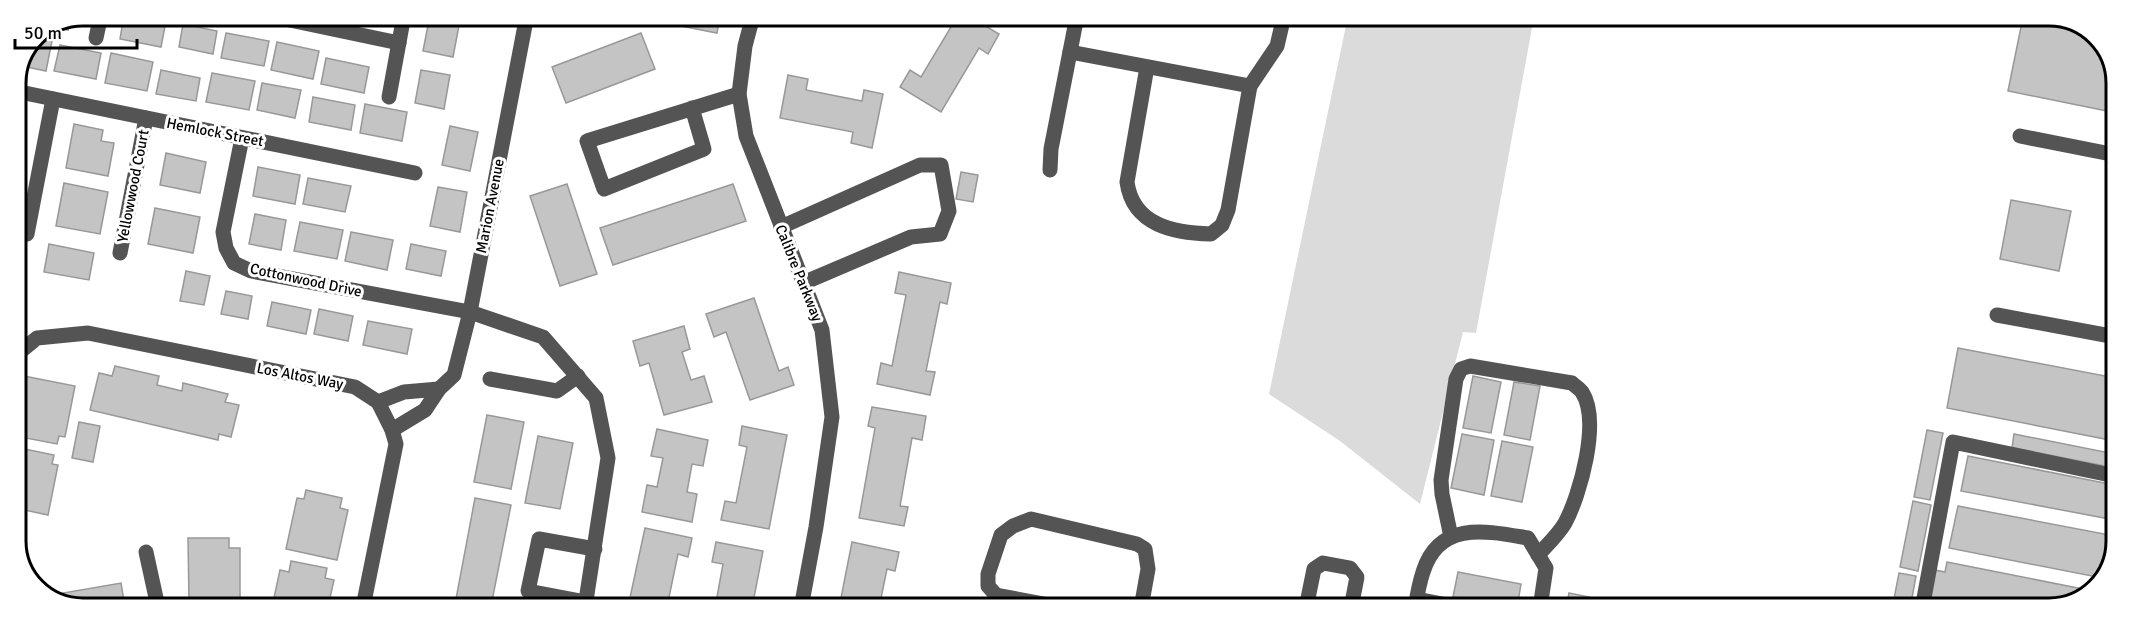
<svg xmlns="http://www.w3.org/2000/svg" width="2132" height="624" viewBox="0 0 2132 624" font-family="Signika,sans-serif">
  <rect width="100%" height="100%" fill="#fff"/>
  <path fill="#dbdbdb" d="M1348 16 1534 17 1476 333 1463 332 1420 504 1340 441 1269 394Z"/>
  <g fill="#c4c4c4" stroke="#989898" stroke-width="1.5">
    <path d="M124 15H136L166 21 161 47 120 39Z"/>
    <path d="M430 15H461L453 57 423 51Z"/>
    <path d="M630 16H720L717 33Z"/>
    <path d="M947 16H969L999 34 988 54 979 48 941 112 900 87 910 70 921 77 951 27 943 22Z"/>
    <path d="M2023 17H2066L2100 38 2117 78V113L2008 91Z"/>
    <path d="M70 20 68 30 54 27Z"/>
    <path d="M183 24 217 31 213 54 179 47Z"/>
    <path d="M226 33 269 41 264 66 221 58Z"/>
    <path d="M641 33 655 69 566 103 552 67Z"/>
    <path d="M34 37 52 41 46 71 22 66Z"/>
    <path d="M277 42 319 51 313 79 271 70Z"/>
    <path d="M60 45 101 53 96 79 54 71Z"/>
    <path d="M111 53 153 62 147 91 105 83Z"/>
    <path d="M326 58 369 67 364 93 321 84Z"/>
    <path d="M161 70 200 78 196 101 156 94Z"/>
    <path d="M421 70 450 75 444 109 415 103Z"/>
    <path d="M212 73 255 81 249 110 206 102Z"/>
    <path d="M788 75 808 79 806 90 862 101 864 90 883 94 872 148 851 143 853 132 780 118Z"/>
    <path d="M262 83 301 90 295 118 257 110Z"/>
    <path d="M313 97 355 105 351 130 309 122Z"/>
    <path d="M365 104 407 112 402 141 360 133Z"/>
    <path d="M15 121 24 122 17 157 15 156Z"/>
    <path d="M74 124 103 130 101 141 114 143 108 176 66 168Z"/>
    <path d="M450 126 478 132 470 171 442 165Z"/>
    <path d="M166 153 206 162 200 193 160 185Z"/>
    <path d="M258 167 300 175 295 204 253 196Z"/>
    <path d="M961 172 978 175 973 202 956 199Z"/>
    <path d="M308 178 351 186 345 212 303 204Z"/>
    <path d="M64 183 108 192 100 234 56 226Z"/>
    <path d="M567 184 597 274 560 286 530 196Z"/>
    <path d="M733 184 746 221 613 265 600 228Z"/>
    <path d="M438 187 467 192 460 232 430 226Z"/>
    <path d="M2011 200 2071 211 2059 271 2000 259Z"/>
    <path d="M155 208 200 217 193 253 148 244Z"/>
    <path d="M255 214 286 220 281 250 249 244Z"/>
    <path d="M300 222 343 230 337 259 294 251Z"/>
    <path d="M351 232 393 240 387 270 345 261Z"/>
    <path d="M49 244 94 253 89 280 44 272Z"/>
    <path d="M411 244 446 251 441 276 406 269Z"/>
    <path d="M186 271 210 276 204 305 180 301Z"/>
    <path d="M899 272 951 283 947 304 940 302 926 371 935 372 930 395 877 384 881 363 892 366 906 295 895 293Z"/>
    <path d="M226 291 252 296 248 319 221 314Z"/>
    <path d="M754 298 779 371 788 367 794 385 750 400 726 332 714 337 706 314Z"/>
    <path d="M272 302 311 310 306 334 267 326Z"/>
    <path d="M319 309 353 316 348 341 314 334Z"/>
    <path d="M368 321 412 329 407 354 363 345Z"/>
    <path d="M684 326 690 349 682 352 691 380 704 376 712 402 664 415 649 363 640 366 633 341Z"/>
    <path d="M1958 348 2116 378 2115 441 1947 408Z"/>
    <path d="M115 366 159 376 157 385 182 391 183 383 228 394 225 402 239 405 231 437 219 434 218 440 90 410 99 373 112 376Z"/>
    <path d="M24 376 75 386 65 437 59 436 57 444 15 436V423Z"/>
    <path d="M1473 376 1501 382 1491 433 1463 428Z"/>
    <path d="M1514 382 1540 386 1530 440 1504 435Z"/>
    <path d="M872 407 926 416 922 440 912 438 900 506 908 507 904 526 859 518 875 428 868 426Z"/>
    <path d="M487 415 524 422 511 489 474 482Z"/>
    <path d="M79 422 100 426 93 462 72 458Z"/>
    <path d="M742 426 787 435 769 529 721 520 725 501 736 503 747 447 739 445Z"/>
    <path d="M657 429 708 440 703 466 692 464 687 492 697 494 692 522 642 512 647 485 657 487 663 458 651 456Z"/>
    <path d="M1927 430 1943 433 1930 500 1914 497Z"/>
    <path d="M1462 434 1494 440 1484 495 1451 488Z"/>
    <path d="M2014 434 2115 454V468L2012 448Z"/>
    <path d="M538 436 573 443 560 509 525 503Z"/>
    <path d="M1502 441 1533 447 1522 502 1491 496Z"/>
    <path d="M15 447 54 455 52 464 58 465 48 515 15 508Z"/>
    <path d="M1968 456 2115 485V520L1961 491Z"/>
    <path d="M306 490 342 498 340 508 348 510 337 560 286 549 297 498 304 499Z"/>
    <path d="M475 498 511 505 491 606 456 599Z"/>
    <path d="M1913 501 1931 505 1918 571 1900 567Z"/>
    <path d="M1958 506 2115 536V558L2102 578 1949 548Z"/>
    <path d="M645 528 692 538 688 557 678 554 667 607H628Z"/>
    <path d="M188 538H229V548H240V602H189Z"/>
    <path d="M716 542 763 551 752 608H715L723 564 712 562Z"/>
    <path d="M852 542 899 552 895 571 887 569 879 608H839Z"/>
    <path d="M291 561 327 568 325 578 334 580 328 607H272L280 570 289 572Z"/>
    <path d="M1947 562 2093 591 2091 595 2050 609H1970L1929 601 1935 570 1945 572Z"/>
    <path d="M1458 572 1521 584 1517 608 1453 597Z"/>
    <path d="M1899 573 1916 576 1910 609H1892Z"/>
    <path d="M121 583 125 607H66L60 603H65L63 593Z"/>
    <path d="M1569 593 1604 600 1602 608H1566Z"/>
  </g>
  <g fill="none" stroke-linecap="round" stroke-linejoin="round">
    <g stroke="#545454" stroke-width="15">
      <path d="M266 15 399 43"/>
      <path d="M753 16 745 46 739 94 746 136 822 330 832 417 816 527 801 608"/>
      <path d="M96 38 101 15"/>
      <path d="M1070 52 1250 86 1228 210 1222 225 1211 234C1175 233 1133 226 1127 182L1147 67"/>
      <path d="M1250 86 1277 46 1284 16"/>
      <path d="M15 91 415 173"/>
      <path d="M389 97 404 15"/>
      <path d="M692 108 704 149 604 189 587 141 739 94"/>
      <path d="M2020 136 2116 155"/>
      <path d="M242 138 223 232 226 248 234 263 251 271 470 312 543 337 596 398 608 458 585 607"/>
      <path d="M1050 170 1051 149 1077 16"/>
      <path d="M781 227 920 165H941L949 211 940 234 911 237 803 283"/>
      <path d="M27 234 53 99"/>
      <path d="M120 253 146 118"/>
      <path d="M1997 315 2116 337"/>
      <path d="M15 356 37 338 88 333 355 387 378 402 392 430 396 444 363 607"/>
      <path d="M490 379 557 391 578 376"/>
      <path d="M378 402 404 392 439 389"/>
      <path d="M392 430 425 410 439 389 454 375 470 312 527 15"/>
      <path d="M1451 537 1442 494 1441 480 1456 379 1461 369 1470 366 1572 383C1575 386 1580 389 1582 392 1601 421 1580 495 1565 523 1558 535 1547 545 1538 555"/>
      <path d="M146 552 158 607"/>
      <path d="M1417 599 1462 608"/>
      <path d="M586 602 528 591 539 539 595 549"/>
      <path d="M1065 608 996 595 988 586V574L1001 535 1013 526 1031 519 1137 544 1145 549 1148 569 1141 608"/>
      <path d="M1306 608 1314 569 1323 563 1350 568 1357 577 1351 608"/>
      <path d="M1415 608C1417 596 1419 584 1423 572 1439 520 1487 531 1528 538L1546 568 1540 608"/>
      <path d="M1922 609 1953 442 2115 476"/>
    </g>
  </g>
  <g text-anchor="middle" stroke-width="6" stroke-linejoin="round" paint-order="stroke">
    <g font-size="15" fill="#000" stroke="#fff">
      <text transform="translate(215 132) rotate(11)" y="5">Hemlock Street</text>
      <text transform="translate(133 186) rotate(-79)" y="5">Yellowwood Court</text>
      <text transform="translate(490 206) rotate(-79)" y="5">Marion Avenue</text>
      <text transform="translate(799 273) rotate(68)" y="5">Calibre Parkway</text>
      <text transform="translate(306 280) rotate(12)" y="5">Cottonwood Drive</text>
      <text transform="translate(300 376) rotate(11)" y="5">Los Altos Way</text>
    </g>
  </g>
  <path d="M0 0H2132V624H0ZM83 26H2049A57 57 0 0 1 2106 83V541A57 57 0 0 1 2049 598H83A57 57 0 0 1 26 541V83A57 57 0 0 1 83 26Z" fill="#fff" fill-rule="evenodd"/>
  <path fill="none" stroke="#000" stroke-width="3" d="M83 26H2049A57 57 0 0 1 2106 83V541A57 57 0 0 1 2049 598H83A57 57 0 0 1 26 541V83A57 57 0 0 1 83 26Z"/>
  <path d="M15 39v9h122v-9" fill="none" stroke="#000000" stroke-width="3"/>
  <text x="24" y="39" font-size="18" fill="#000000" stroke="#ffffff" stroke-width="4.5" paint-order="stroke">50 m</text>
</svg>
